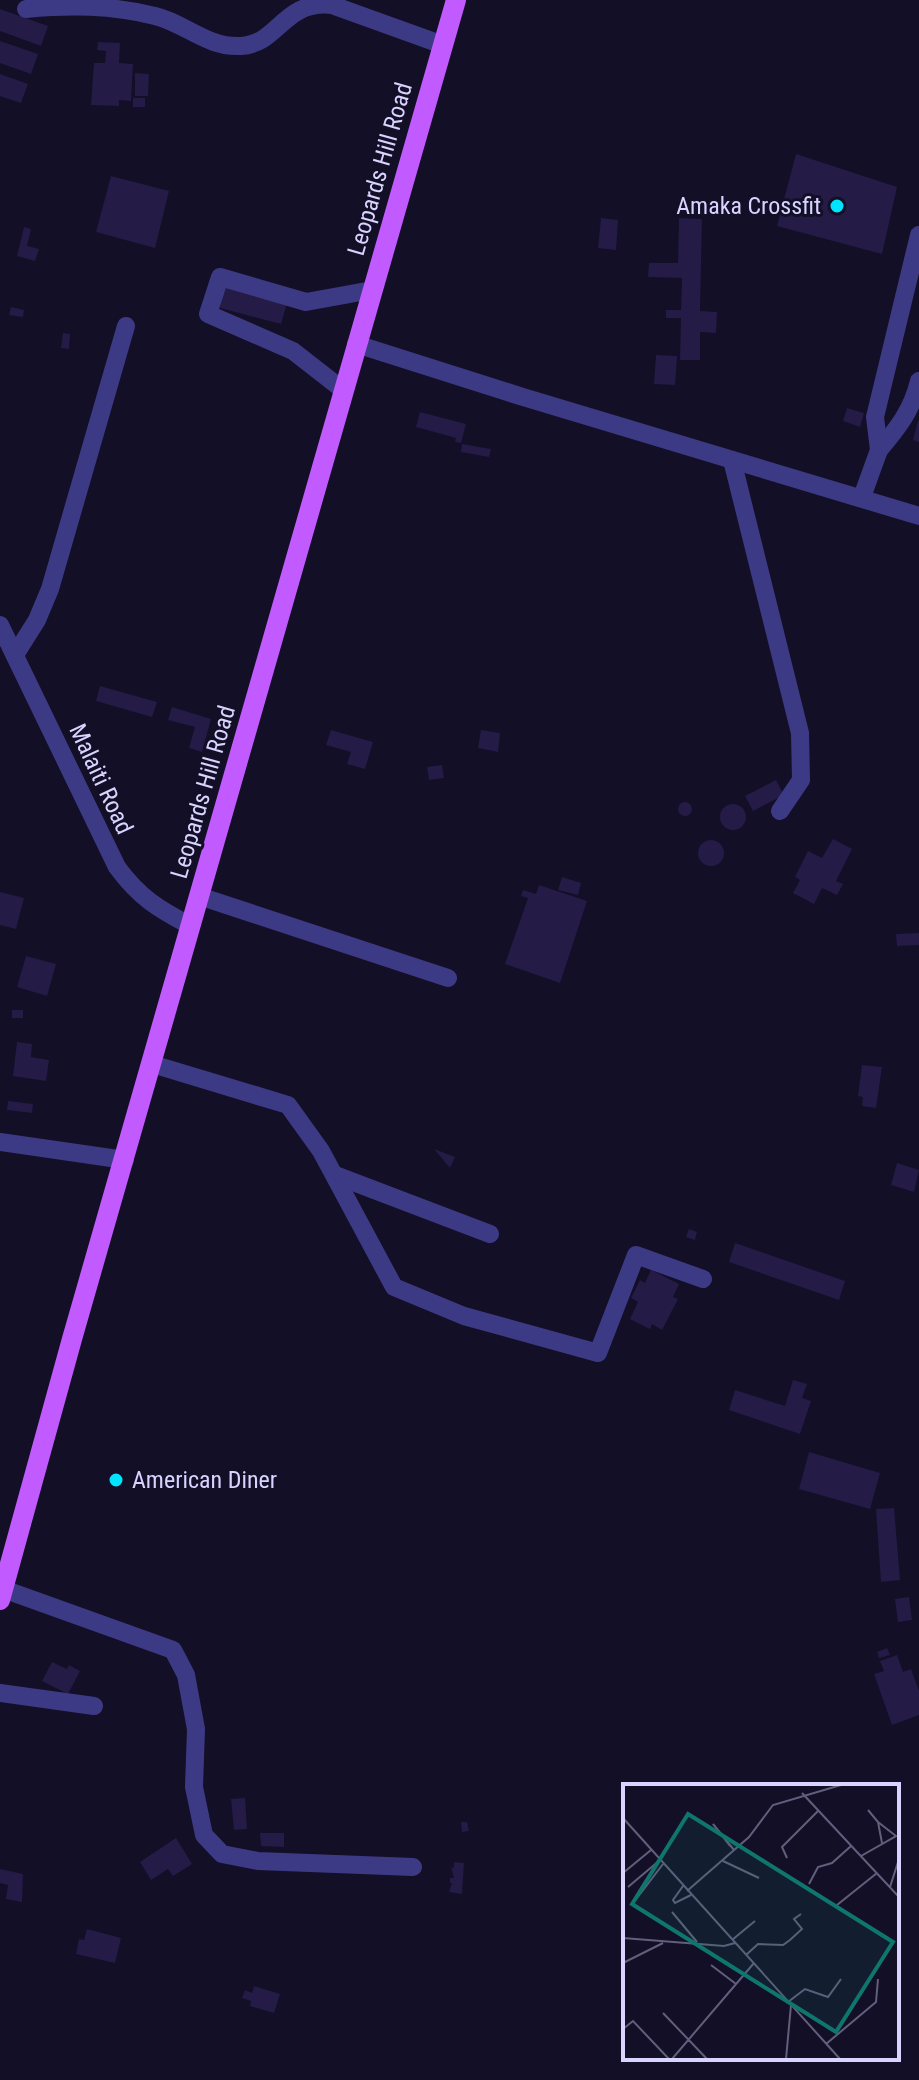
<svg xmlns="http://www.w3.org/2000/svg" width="919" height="2080" viewBox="0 0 919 2080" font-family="'Roboto Condensed',sans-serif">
  <rect width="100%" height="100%" fill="#130f26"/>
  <g fill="#241b47">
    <path d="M0 9 48 26 41 46 0 31Z"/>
    <path d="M0 41 38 54 31 74 0 63Z"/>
    <path d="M98 42 120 43 119 63 133 64 131 101 119 100V106L91 105 94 63H105L106 51 97 50Z"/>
    <path d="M135 73 149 74 148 96H135Z"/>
    <path d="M0 74 28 84 21 103 0 96Z"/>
    <rect x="133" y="98" width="12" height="9"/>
    <path d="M796 154 897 187 882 254 777 226Z"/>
    <path d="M111 176 169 191 155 248 96 232Z"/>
    <path d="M601 218 618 220 616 250 598 248Z"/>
    <path d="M679 218 702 219 700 311 717 312 716 333 700 332V360H680L681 318H666V310H681L682 278 648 277 649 263H678Z"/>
    <path d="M24 227 31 229 27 246 39 249 35 261 17 256Z"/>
    <path d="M224 287 287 303 281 324 220 308Z"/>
    <path d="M11 307 24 310 23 317 9 315Z"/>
    <path d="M63 333 70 334 69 349 61 348Z"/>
    <path d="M656 355 677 356 675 385 654 384Z"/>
    <path d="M847 408 864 413 860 427 843 421Z"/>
    <path d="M420 412 466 424 461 443 455 442 456 438 416 427Z"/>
    <path d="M918 421H919V442L913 440Z"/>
    <path d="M462 444 491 449 489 457 461 452Z"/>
    <path d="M100 686 157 702 152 717 96 701Z"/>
    <path d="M172 707 211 719 202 752 189 748 195 727 168 720Z"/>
    <path d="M331 730 373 742 365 769 347 764 351 752 326 745Z"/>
    <path d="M481 730 500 733 498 752 478 748Z"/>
    <path d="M442 765 444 778 429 780 427 767Z"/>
    <path d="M776 780 784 795 753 811 745 796Z"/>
    <circle cx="685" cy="809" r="7"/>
    <circle cx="733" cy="817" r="13"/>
    <path d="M833 839 852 849 836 881 843 884 837 895 822 888 814 904 793 893 800 880 795 877 808 851 822 858Z"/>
    <circle cx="711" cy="853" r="13"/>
    <path d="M562 877 581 883 578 895 558 890Z"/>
    <path d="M539 885 587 901 560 983 505 964 528 898 521 896 523 890 536 894Z"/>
    <path d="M0 892 24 898 16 929 0 925Z"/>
    <path d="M919 933V945L897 946 896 934Z"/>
    <path d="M26 956 56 964 47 996 17 987Z"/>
    <rect x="12" y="1010" width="11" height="8"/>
    <path d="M17 1042 32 1044 31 1057 49 1060 46 1081 13 1076Z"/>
    <path d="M862 1065 882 1067 876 1108 862 1106 863 1097 858 1096Z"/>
    <path d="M8 1101 33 1104 32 1113 7 1110Z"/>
    <path d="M434 1149 455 1157 450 1168Z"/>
    <path d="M897 1163 919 1170 914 1192 891 1185Z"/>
    <path d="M689 1229 697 1232 695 1240 686 1237Z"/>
    <path d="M735 1243 845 1281 839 1300 729 1262Z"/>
    <path d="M651 1270 679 1284 673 1297 678 1299 662 1330 652 1324 650 1329 630 1319 638 1302 631 1298 640 1280 645 1283Z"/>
    <path d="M793 1380 807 1384 802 1398 811 1401 800 1434 729 1410 735 1390 785 1406Z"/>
    <path d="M809 1452 880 1473 870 1509 799 1489Z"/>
    <path d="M894 1508 900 1580 881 1582 876 1509Z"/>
    <path d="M909 1597 912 1620 898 1622 895 1599Z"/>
    <path d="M887 1648 890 1655 879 1658 877 1652Z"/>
    <path d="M897 1655 903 1672 911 1669 919 1691V1715L892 1725 874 1674 884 1671 880 1661Z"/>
    <path d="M52 1662 67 1669 69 1665 80 1671 68 1694 42 1681Z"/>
    <path d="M245 1798 247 1829 234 1830 231 1799Z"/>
    <path d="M461 1822H467L469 1831 462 1832Z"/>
    <path d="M260 1833H284V1847L261 1846Z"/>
    <path d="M176 1838 192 1864 173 1876 168 1869 151 1880 140 1862Z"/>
    <path d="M454 1862 464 1863 462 1894 449 1892 452 1883H450V1878H454L451 1867 454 1868Z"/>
    <path d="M0 1869 23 1874 22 1902 6 1899 8 1885 0 1883Z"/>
    <path d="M87 1929 121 1938 115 1963 76 1954 79 1939 84 1940Z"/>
    <path d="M254 1986 280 1994 274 2013 250 2006 251 2001 242 1998 245 1990 252 1993Z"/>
  </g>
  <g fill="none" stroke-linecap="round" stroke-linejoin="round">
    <g stroke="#3d3a85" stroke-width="18">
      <path d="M26 9C70 5 111 5 155 16 185 23 207 48 241 46 279 44 283 0 332 5L443 45"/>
      <path d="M356 344 523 397 919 516"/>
      <path d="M343 390 293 351 208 314 220 277 306 302 372 290"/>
      <path d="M879 450C898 428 912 410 919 381"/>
      <path d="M732 460 800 733 801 780 780 811"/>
      <path d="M862 497 879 450 875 417 919 235"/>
      <path d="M0 625 117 867C139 897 158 909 191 926"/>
      <path d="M15 655 37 620 50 589 126 326"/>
      <path d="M199 896 448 978"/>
      <path d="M152 1064 288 1105 321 1151 394 1287 464 1316 598 1353 636 1255 703 1279"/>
      <path d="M0 1142 125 1160"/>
      <path d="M335 1175 490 1234"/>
      <path d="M3 1589 173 1650 186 1675 196 1729 194 1787 204 1835 222 1854 258 1861 413 1867"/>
      <path d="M0 1693 94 1706"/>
    </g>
    <path stroke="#c25bff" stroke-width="20" d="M0 1600 72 1339 456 0"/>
  </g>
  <g fill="#00e5ff" stroke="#130f26" stroke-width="3">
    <circle cx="837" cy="206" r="8"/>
    <circle cx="116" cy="1480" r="8"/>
  </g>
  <g text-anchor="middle" stroke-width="6" stroke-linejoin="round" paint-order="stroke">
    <g font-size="24" fill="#d9d4ff" stroke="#130f26">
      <text transform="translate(380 169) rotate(-74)" y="8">Leopards Hill Road</text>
      <text transform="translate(101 779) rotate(65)" y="8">Malaiti Road</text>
      <text transform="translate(203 792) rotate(-74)" y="8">Leopards Hill Road</text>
    </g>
    <g font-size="24" fill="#d9d4ff" stroke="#130f26" text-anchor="end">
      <text x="821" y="214">Amaka Crossfit</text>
      <text x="132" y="1488" text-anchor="start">American Diner</text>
    </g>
  </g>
  <g transform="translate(623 1784)">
    <rect width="276" height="276" fill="#130f26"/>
    <path fill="none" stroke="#625e7d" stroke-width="2" d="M179 9 276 113M245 26 255 38 259 59M0 34 217 275M107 62 90 40 111 66M238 72 273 52 255 38M164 74 159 63 195 27M100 77 136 94M0 89 28 66M186 100 195 83 209 79 228 62M60 102 50 116 52 119 68 111M5 103 37 76M267 103 276 75M64 107 126 53 150 21 218 1M11 118 40 80M214 121 254 89M49 128 74 158M0 154 101 162 112 159M109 156 132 137M123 171 135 160 160 161 167 156 179 145 171 135 178 130M0 179 40 159M88 181 113 200M165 218 182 205 205 213 218 195M40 229 84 275M0 245 10 237 46 275M203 260 253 218 255 195M49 275 131 179M163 275 168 221"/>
    <path fill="#0f766e" fill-opacity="0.15" stroke="#0f766e" stroke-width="4" d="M65 30 270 158 213 248 9 120Z"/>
    <rect width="276" height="276" fill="none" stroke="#d9d4ff" stroke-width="4"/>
  </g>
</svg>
